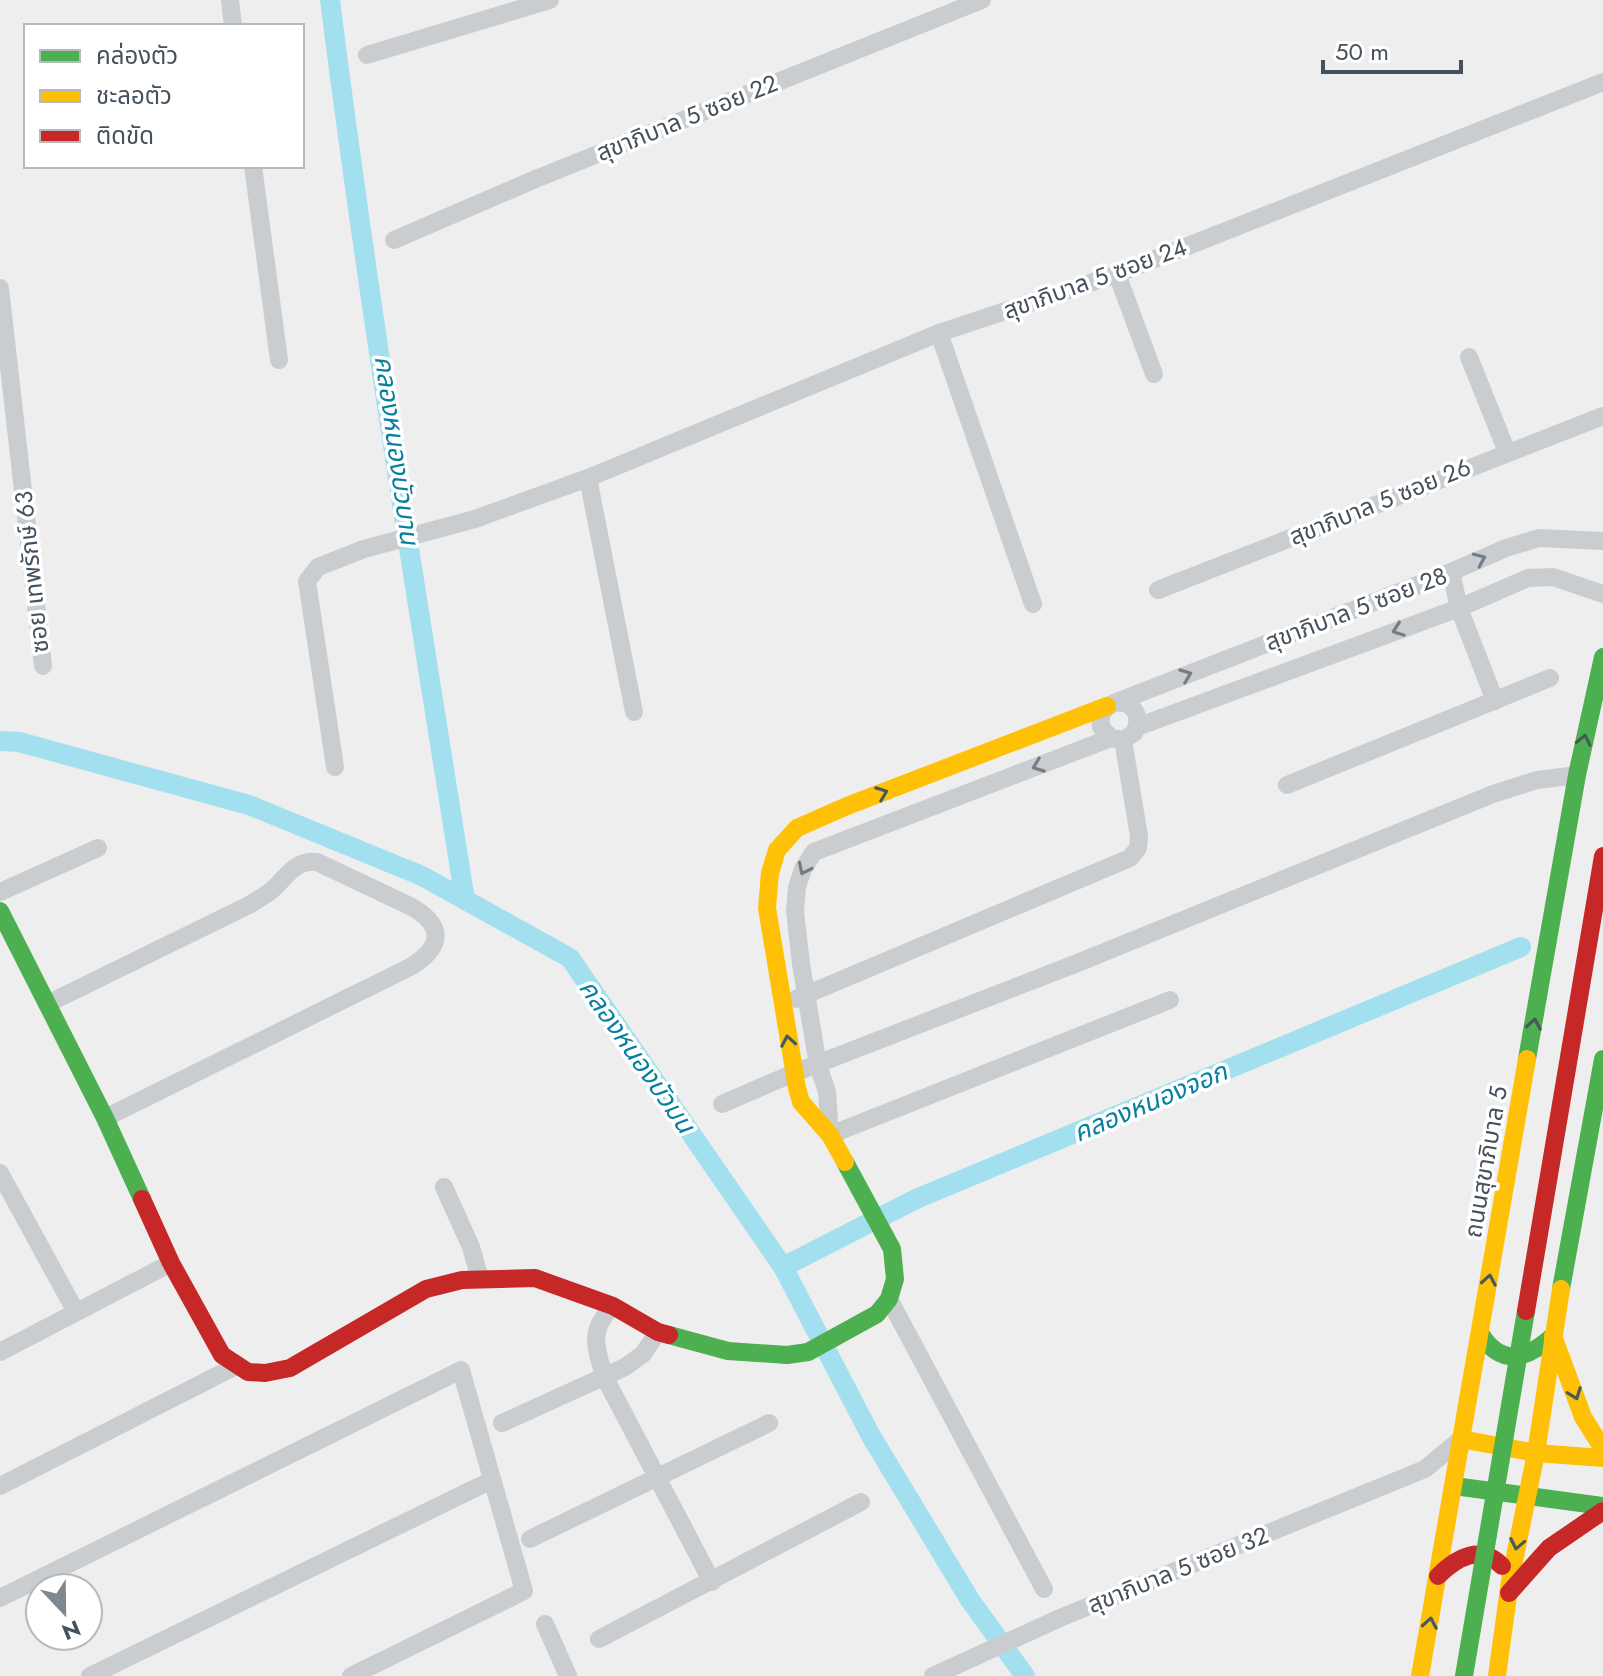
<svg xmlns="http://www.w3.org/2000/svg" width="1603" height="1676" viewBox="0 0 1603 1676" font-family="Jost,'Noto Sans Thai',sans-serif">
  <rect width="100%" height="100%" fill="#efeeee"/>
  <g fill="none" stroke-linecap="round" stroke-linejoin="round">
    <g stroke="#a3e0ef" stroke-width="20">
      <path d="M330 0C368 301 417 600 465 900"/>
      <path d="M0 741 19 742 249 805 422 876 570 958 783 1267 871 1436 970 1600 1025 1676"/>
      <path d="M783 1267 916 1199 1521 947"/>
    </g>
    <g stroke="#cacdd0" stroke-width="18">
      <path d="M230 0 233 26"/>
      <path d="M367 55 550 0"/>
      <path d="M253 166 279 360"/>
      <path d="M394 240 538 178 982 0"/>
      <path d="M1117 274 1154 374"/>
      <path d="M0 288 43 666"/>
      <path d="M939 333 1033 604"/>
      <path d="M1469 357 1507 452"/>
      <path d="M588 478 634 712"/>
      <path d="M1451 572 1459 608 1495 701"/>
      <path d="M1158 590 1603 416"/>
      <path d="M1114 703C1133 700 1143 716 1134 733L1123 740 1111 738 1101 727C1099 716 1103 708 1114 703L1451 572 1506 548 1539 538 1603 541"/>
      <path d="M1137 727 1459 608 1528 578 1553 577 1603 594"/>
      <path d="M1111 738 814 852 803 869 797 887 795 911 801 964 818 1065 827 1092 830 1135 1170 1000"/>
      <path d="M335 767 307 581 318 567 364 549 475 519 588 478 939 333 1117 274 1603 82"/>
      <path d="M1287 785 1550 678"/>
      <path d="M0 892 98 848"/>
      <path d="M796 999 1130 858 1138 848 1139 836 1123 740"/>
      <path d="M47 1004 249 905C257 900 265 896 272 890 288 876 294 860 317 862L412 907C444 926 443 946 412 966L105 1118"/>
      <path d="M722 1104 794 1073 1080 962 1493 794 1537 780 1577 775"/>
      <path d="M0 1173 76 1312"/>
      <path d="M444 1187 471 1247 480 1279"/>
      <path d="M889 1299 1044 1589"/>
      <path d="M613 1306C589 1330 595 1345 604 1376L712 1582"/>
      <path d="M0 1352 171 1263"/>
      <path d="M502 1423 625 1367 643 1354 658 1332"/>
      <path d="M0 1486 236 1366"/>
      <path d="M530 1539 769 1423"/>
      <path d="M0 1598 461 1370 524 1591 351 1676"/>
      <path d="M545 1624 568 1676"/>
      <path d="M599 1639 861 1502"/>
      <path d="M90 1676 492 1480"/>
      <path d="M933 1676 1060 1618 1425 1469 1461 1439"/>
    </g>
    <g stroke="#4caf50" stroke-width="18">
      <path d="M0 911 105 1118 142 1199"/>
      <path d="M1527 1059 1577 775 1603 657"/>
      <path d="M1561 1289 1603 1059"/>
      <path d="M1480 1333C1501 1367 1526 1360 1553 1336"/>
      <path d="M669 1335 728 1351 787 1355 808 1352 877 1314 889 1299 895 1279 892 1249 845 1162"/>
      <path d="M1454 1486 1603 1506"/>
    </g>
    <g stroke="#ffc107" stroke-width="18">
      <path d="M845 1162 830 1135 801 1102 797 1088 767 908 770 873 777 850 797 828 847 806 1107 706"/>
      <path d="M1553 1336 1583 1417 1603 1449"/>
      <path d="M1461 1439 1536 1453 1603 1458"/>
      <path d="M1420 1676 1527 1059"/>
      <path d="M1497 1676 1510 1581 1536 1453 1561 1289"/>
    </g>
    <g stroke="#c62828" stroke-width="18">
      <path d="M142 1199 171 1263 222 1355 248 1372 265 1373 290 1368 426 1289 462 1280 535 1278 613 1306 658 1332 669 1335"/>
      <path d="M1438 1576C1457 1557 1481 1544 1502 1566"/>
      <path d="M1509 1593 1549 1548 1603 1511"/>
    </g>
    <path stroke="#4caf50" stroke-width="18" d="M1464 1676 1526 1311"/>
    <path stroke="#c62828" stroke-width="18" d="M1526 1311 1603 856"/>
  </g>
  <defs><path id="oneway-chevron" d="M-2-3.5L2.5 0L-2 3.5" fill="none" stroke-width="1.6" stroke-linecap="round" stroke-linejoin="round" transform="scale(2)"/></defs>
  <g stroke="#747c85">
    <use href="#oneway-chevron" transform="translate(1480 559) rotate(-24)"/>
    <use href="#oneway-chevron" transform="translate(1398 630) rotate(160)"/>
    <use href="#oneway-chevron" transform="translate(1186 675) rotate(-21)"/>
    <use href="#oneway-chevron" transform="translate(1038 766) rotate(159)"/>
    <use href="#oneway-chevron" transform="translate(804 869) rotate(116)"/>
  </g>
  <g stroke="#465a5b">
    <use href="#oneway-chevron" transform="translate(1584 740) rotate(-78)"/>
    <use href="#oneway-chevron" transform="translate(882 793) rotate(-21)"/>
    <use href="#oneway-chevron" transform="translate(1534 1024) rotate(-80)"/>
    <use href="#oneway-chevron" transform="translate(788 1041) rotate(-100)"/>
    <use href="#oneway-chevron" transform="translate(1489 1280) rotate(-80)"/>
    <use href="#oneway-chevron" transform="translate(1575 1394) rotate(70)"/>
    <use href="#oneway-chevron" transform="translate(1517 1544) rotate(101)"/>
    <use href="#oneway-chevron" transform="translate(1430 1623) rotate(-80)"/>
  </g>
  <g text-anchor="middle" stroke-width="7" stroke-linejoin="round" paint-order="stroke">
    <g font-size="24" fill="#45515c" stroke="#fff">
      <text transform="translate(687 118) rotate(-22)" y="8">สุขาภิบาล 5 ซอย 22</text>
      <text transform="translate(1095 279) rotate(-20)" y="8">สุขาภิบาล 5 ซอย 24</text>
      <text transform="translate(1380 502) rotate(-22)" y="8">สุขาภิบาล 5 ซอย 26</text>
      <text transform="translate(32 572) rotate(-96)" y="8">ซอย เทพรักษ์ 63</text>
      <text transform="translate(1356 609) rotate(-21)" y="8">สุขาภิบาล 5 ซอย 28</text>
      <text transform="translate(1486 1162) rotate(-80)" y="8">ถนนสุขาภิบาล 5</text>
      <text transform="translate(1178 1570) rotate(-22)" y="8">สุขาภิบาล 5 ซอย 32</text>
    </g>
    <g font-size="26" font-style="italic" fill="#06809e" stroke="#fff">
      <text transform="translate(397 450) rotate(82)" y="9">คลองหนองบัวบาน</text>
      <text transform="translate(637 1056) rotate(55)" y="9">คลองหนองบัวมน</text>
      <text transform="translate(1150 1102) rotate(-23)" y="9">คลองหนองจอก</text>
    </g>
  </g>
  <rect x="24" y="24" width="280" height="144" fill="#ffffff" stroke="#b5b9be" stroke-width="2"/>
  <rect x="40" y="50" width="40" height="12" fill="#4caf50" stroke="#b5b9be" stroke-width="2"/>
  <text x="96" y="64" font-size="24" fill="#45515c">คล่องตัว</text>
  <rect x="40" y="90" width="40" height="12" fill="#ffc107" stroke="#b5b9be" stroke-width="2"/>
  <text x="96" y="104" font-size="24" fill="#45515c">ชะลอตัว</text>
  <rect x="40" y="130" width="40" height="12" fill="#c62828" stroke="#b5b9be" stroke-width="2"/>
  <text x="96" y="144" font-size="24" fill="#45515c">ติดขัด</text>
  <g transform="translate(64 1612) rotate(158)"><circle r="38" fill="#ffffff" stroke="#b5b9be" stroke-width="2"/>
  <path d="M0-6L14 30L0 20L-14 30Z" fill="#80888f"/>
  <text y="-12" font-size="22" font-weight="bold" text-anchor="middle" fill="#45515c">N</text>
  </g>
  <path d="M1323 60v12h138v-12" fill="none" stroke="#45515c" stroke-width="4"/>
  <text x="1335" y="60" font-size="24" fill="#45515c" stroke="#ffffff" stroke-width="6" paint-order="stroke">50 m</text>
</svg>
